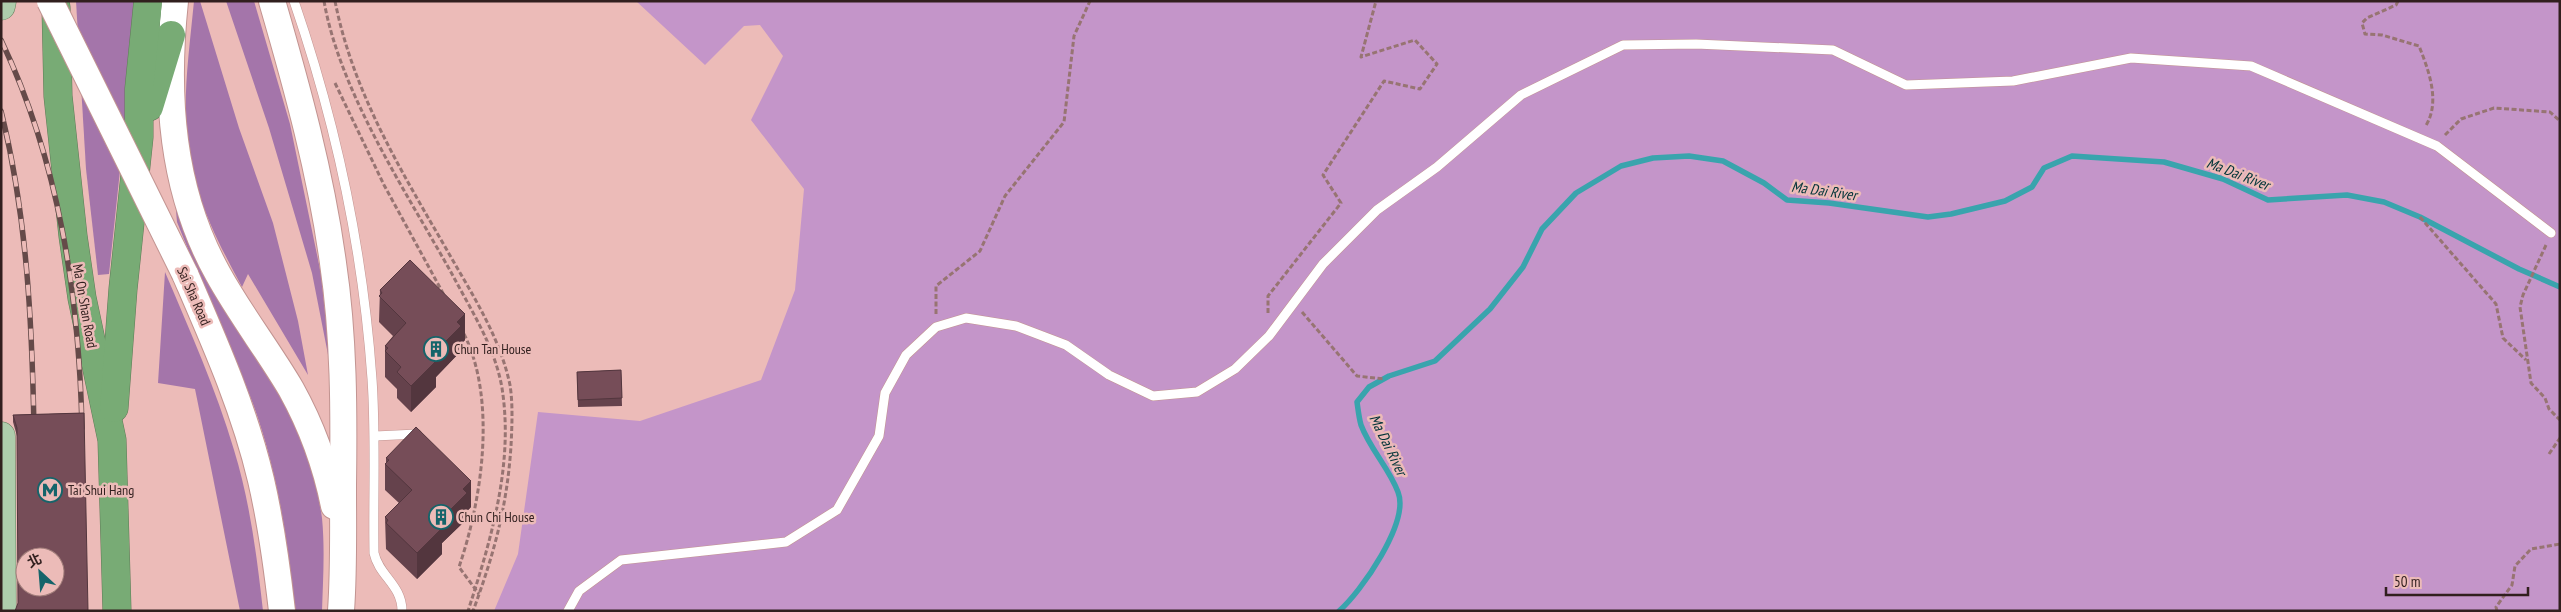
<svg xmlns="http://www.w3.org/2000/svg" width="2561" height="612" viewBox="0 0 2561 612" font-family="'PT Sans Narrow','Noto Sans TC',sans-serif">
  <rect width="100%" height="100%" fill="#ecbbb8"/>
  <path fill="#c495c9" d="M636 1H2560V611H494L518 554 538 412 640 421 761 380 795 290 804 189 751 120 783 56 760 25 744 26 705 65Z"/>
  <g fill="#a475aa">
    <path d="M76 1H138L109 274 98 275 86 169Z"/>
    <path d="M194 1H200L239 128 273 223 298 321 308 375 248 274 242 287C216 239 187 183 186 127 184 85 190 43 194 1Z"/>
    <path d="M226 1H254L290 124 321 274 332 375 312 273 269 128Z"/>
    <path d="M175 199 300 432C309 460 318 488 322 518 325 549 323 580 322 611H295C288 541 277 470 253 404 230 342 201 283 177 222Z"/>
    <path d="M165 272C190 331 216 389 234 450 250 502 257 557 263 611H240L195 389 158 383Z"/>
  </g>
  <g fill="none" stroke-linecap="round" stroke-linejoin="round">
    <path stroke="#39a4ad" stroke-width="5.5" d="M1339 611C1361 592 1410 522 1398 492 1389 468 1370 449 1361 425 1359 418 1358 409 1357 402L1369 387 1389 376 1435 361 1490 309 1523 267 1542 229 1576 193 1621 166 1653 158 1689 156 1723 161 1764 183 1787 200 1829 203 1928 217 1951 214 2005 201 2032 187 2044 168 2072 156 2164 162 2223 179 2268 200 2347 195 2384 202 2420 217 2519 269 2560 287"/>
    <defs>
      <g id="service">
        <path d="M294 1C336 123 363 251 372 379 376 437 373 495 374 553 379 576 402 585 402 611"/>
        <path d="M375 436 417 434"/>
        <path d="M568 611 579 591 621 560 786 542 837 510 879 436 885 393 906 355 936 327 966 318 1016 326 1066 345 1109 375 1153 396 1197 392 1235 369 1269 336 1323 264 1377 210 1437 167 1521 95 1623 45 1696 44 1833 50 1906 85 2013 81 2131 58 2251 66 2437 146 2551 233"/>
      </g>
      <g id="secondary">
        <path d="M175 1C165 95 171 190 218 274 240 314 268 350 291 389 311 425 326 466 334 506"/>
        <path d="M272 1C297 87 321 174 333 263 344 337 344 411 343 486 343 528 344 569 341 611"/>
        <path d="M185 274C214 341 244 408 261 480 271 523 277 567 282 611"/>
      </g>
      <g id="primary">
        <path d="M1 6 2 1"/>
        <path d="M1 436 2 611"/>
      </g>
      <g id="motorway">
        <path d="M56 7 58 96 73 236 82 298 112 440 117 611"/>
        <path d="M149 107 171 35"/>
        <path d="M114 408 123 289 139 137V89L148 1"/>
      </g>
    </defs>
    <use href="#service" stroke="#c29491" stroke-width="10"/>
    <use href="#secondary" stroke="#c29491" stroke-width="28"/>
    <use href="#primary" stroke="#5f7a57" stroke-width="29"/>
    <use href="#motorway" stroke="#5f7a57" stroke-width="29"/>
    <g stroke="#977472" stroke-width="3" stroke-dasharray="5 2.5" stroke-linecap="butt">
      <path d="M324 1C340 93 407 193 452 274 471 310 495 347 502 388 514 464 491 540 468 611"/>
      <path d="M335 1C353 93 402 172 448 252 472 294 500 337 510 385 513 404 512 426 511 446 507 507 494 554 473 611"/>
      <path d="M2398 1 2396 5 2367 18 2362 23 2365 34 2382 35 2419 46C2429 71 2441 103 2425 127"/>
      <path d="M335 83 384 185 444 295"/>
      <path d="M2445 135 2461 119 2494 108 2550 112 2560 121"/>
      <path d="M2420 217 2496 304 2503 338 2526 360"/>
      <path d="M2546 245 2523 295 2520 307 2531 383 2545 398 2549 409 2560 420"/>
      <path d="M1302 312 1357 376 1384 379"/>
      <path d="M1268 313V296L1341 203 1323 175 1384 81 1420 89 1437 64 1415 40 1361 57 1376 1"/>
      <path d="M936 314V286L980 251 1005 196 1064 122 1074 36 1090 1"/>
      <path d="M464 334C497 400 482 500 459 567L479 594"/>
      <path d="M2549 454 2560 438"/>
      <path d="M2497 611 2496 607 2512 585 2515 566 2531 549 2560 544"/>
    </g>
    <use href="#service" stroke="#fff" stroke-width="9"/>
    <use href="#secondary" stroke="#fff" stroke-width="26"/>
    <use href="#primary" stroke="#aecdac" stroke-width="28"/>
    <use href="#motorway" stroke="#78ab75" stroke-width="28"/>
    <defs>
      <g id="rail">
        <path d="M1 40C59 162 79 294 82 428"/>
        <path d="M1 111C27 216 32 321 34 429"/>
      </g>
    </defs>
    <use href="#rail" stroke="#654a49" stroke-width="5.5"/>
    <use href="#rail" stroke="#ecbbb8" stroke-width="4" stroke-dasharray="11" stroke-linecap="butt"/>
    <defs>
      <path id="secondary-bridge" d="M50 1 185 274"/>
    </defs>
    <use href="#secondary-bridge" stroke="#c29491" stroke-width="28" stroke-linecap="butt"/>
    <use href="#secondary-bridge" stroke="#fff" stroke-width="26"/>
  </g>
  <g fill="#65424c">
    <path d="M380 290 465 340 461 344V351L436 377V387L411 412 397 398V389L385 377V346L393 336 379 322Z"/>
    <path d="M621 370 622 406 578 407 577 372Z"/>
    <path d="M84 413 17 436 13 422V415Z"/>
    <path d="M386 458 471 507 467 511V519L442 543V554L417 579 386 549 385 517 399 503 385 490V464L386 463Z"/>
  </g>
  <g fill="#53363e">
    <path d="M465 314V340L461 344V351L436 377V387L411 412V386L431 356 457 322Z"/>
    <path d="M471 481V507L467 511V519L442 543V554L417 579V553L437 523 463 489Z"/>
  </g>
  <g fill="#764d58" stroke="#53363e" fill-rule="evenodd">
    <path d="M410 260 465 314 457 322 461 326 431 356 436 361 411 386 397 372 401 367 385 351 388 348 385 346 406 323 379 296 382 293 380 290Z"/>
    <path d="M621 370 622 398 578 400 577 372Z"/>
    <path d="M84 413 88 611H15L18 603 17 428 13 415ZM25 557H55V587H25Z"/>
    <path d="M416 427 471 481 463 489 467 493 437 523 442 528 417 553 386 523 388 520 385 517 412 490 385 464 389 460 386 458Z"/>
  </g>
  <defs>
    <symbol id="building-ring" viewBox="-11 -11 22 22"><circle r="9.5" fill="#ecbbb8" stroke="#15646a" stroke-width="1.5"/><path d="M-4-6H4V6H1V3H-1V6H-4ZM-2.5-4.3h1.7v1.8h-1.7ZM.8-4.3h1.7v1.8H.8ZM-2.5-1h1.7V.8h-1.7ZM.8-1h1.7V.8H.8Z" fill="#15646a"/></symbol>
    <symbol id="metro-ring" viewBox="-11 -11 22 22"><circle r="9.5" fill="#ecbbb8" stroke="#15646a" stroke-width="1.5"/><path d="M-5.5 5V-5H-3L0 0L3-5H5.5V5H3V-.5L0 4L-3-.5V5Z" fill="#15646a"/></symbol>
  </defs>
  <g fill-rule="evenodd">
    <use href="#building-ring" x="422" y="335" width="28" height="28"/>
    <use href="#metro-ring" x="36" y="476" width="28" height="28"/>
    <use href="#building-ring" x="427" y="503" width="28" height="28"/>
  </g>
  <g text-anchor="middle" stroke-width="5" stroke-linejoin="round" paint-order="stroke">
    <g font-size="14" fill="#311f1e" stroke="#ecbbb8">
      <text transform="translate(194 296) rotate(66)" y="5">Sai Sha Road</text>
      <text transform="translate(85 306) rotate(80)" y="5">Ma On Shan Road</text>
    </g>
    <g font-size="14" fill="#311f1e" stroke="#ecbbb8" text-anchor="start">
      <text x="454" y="354">Chun Tan House</text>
      <text x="68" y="495">Tai Shui Hang</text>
      <text x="458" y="522">Chun Chi House</text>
    </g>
    <g font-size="15" font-style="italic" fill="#013438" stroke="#ecbbb8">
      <text transform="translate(2238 174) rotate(21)" y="5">Ma Dai River</text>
      <text transform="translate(1824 191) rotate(8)" y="5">Ma Dai River</text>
      <text transform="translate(1388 445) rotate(64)" y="5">Ma Dai River</text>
    </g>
  </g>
  <rect width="2561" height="612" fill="none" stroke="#311f1e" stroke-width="5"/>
  <g transform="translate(40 572) rotate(334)"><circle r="24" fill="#ecbbb8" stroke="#a17d7a"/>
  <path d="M0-4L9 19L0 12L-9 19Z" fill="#15646a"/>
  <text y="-8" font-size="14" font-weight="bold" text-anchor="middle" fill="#311f1e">北</text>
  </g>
  <path d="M2386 587v8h142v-8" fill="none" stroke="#311f1e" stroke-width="2.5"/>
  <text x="2394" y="587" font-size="15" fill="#311f1e" stroke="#ecbbb8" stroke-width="4" paint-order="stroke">50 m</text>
</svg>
